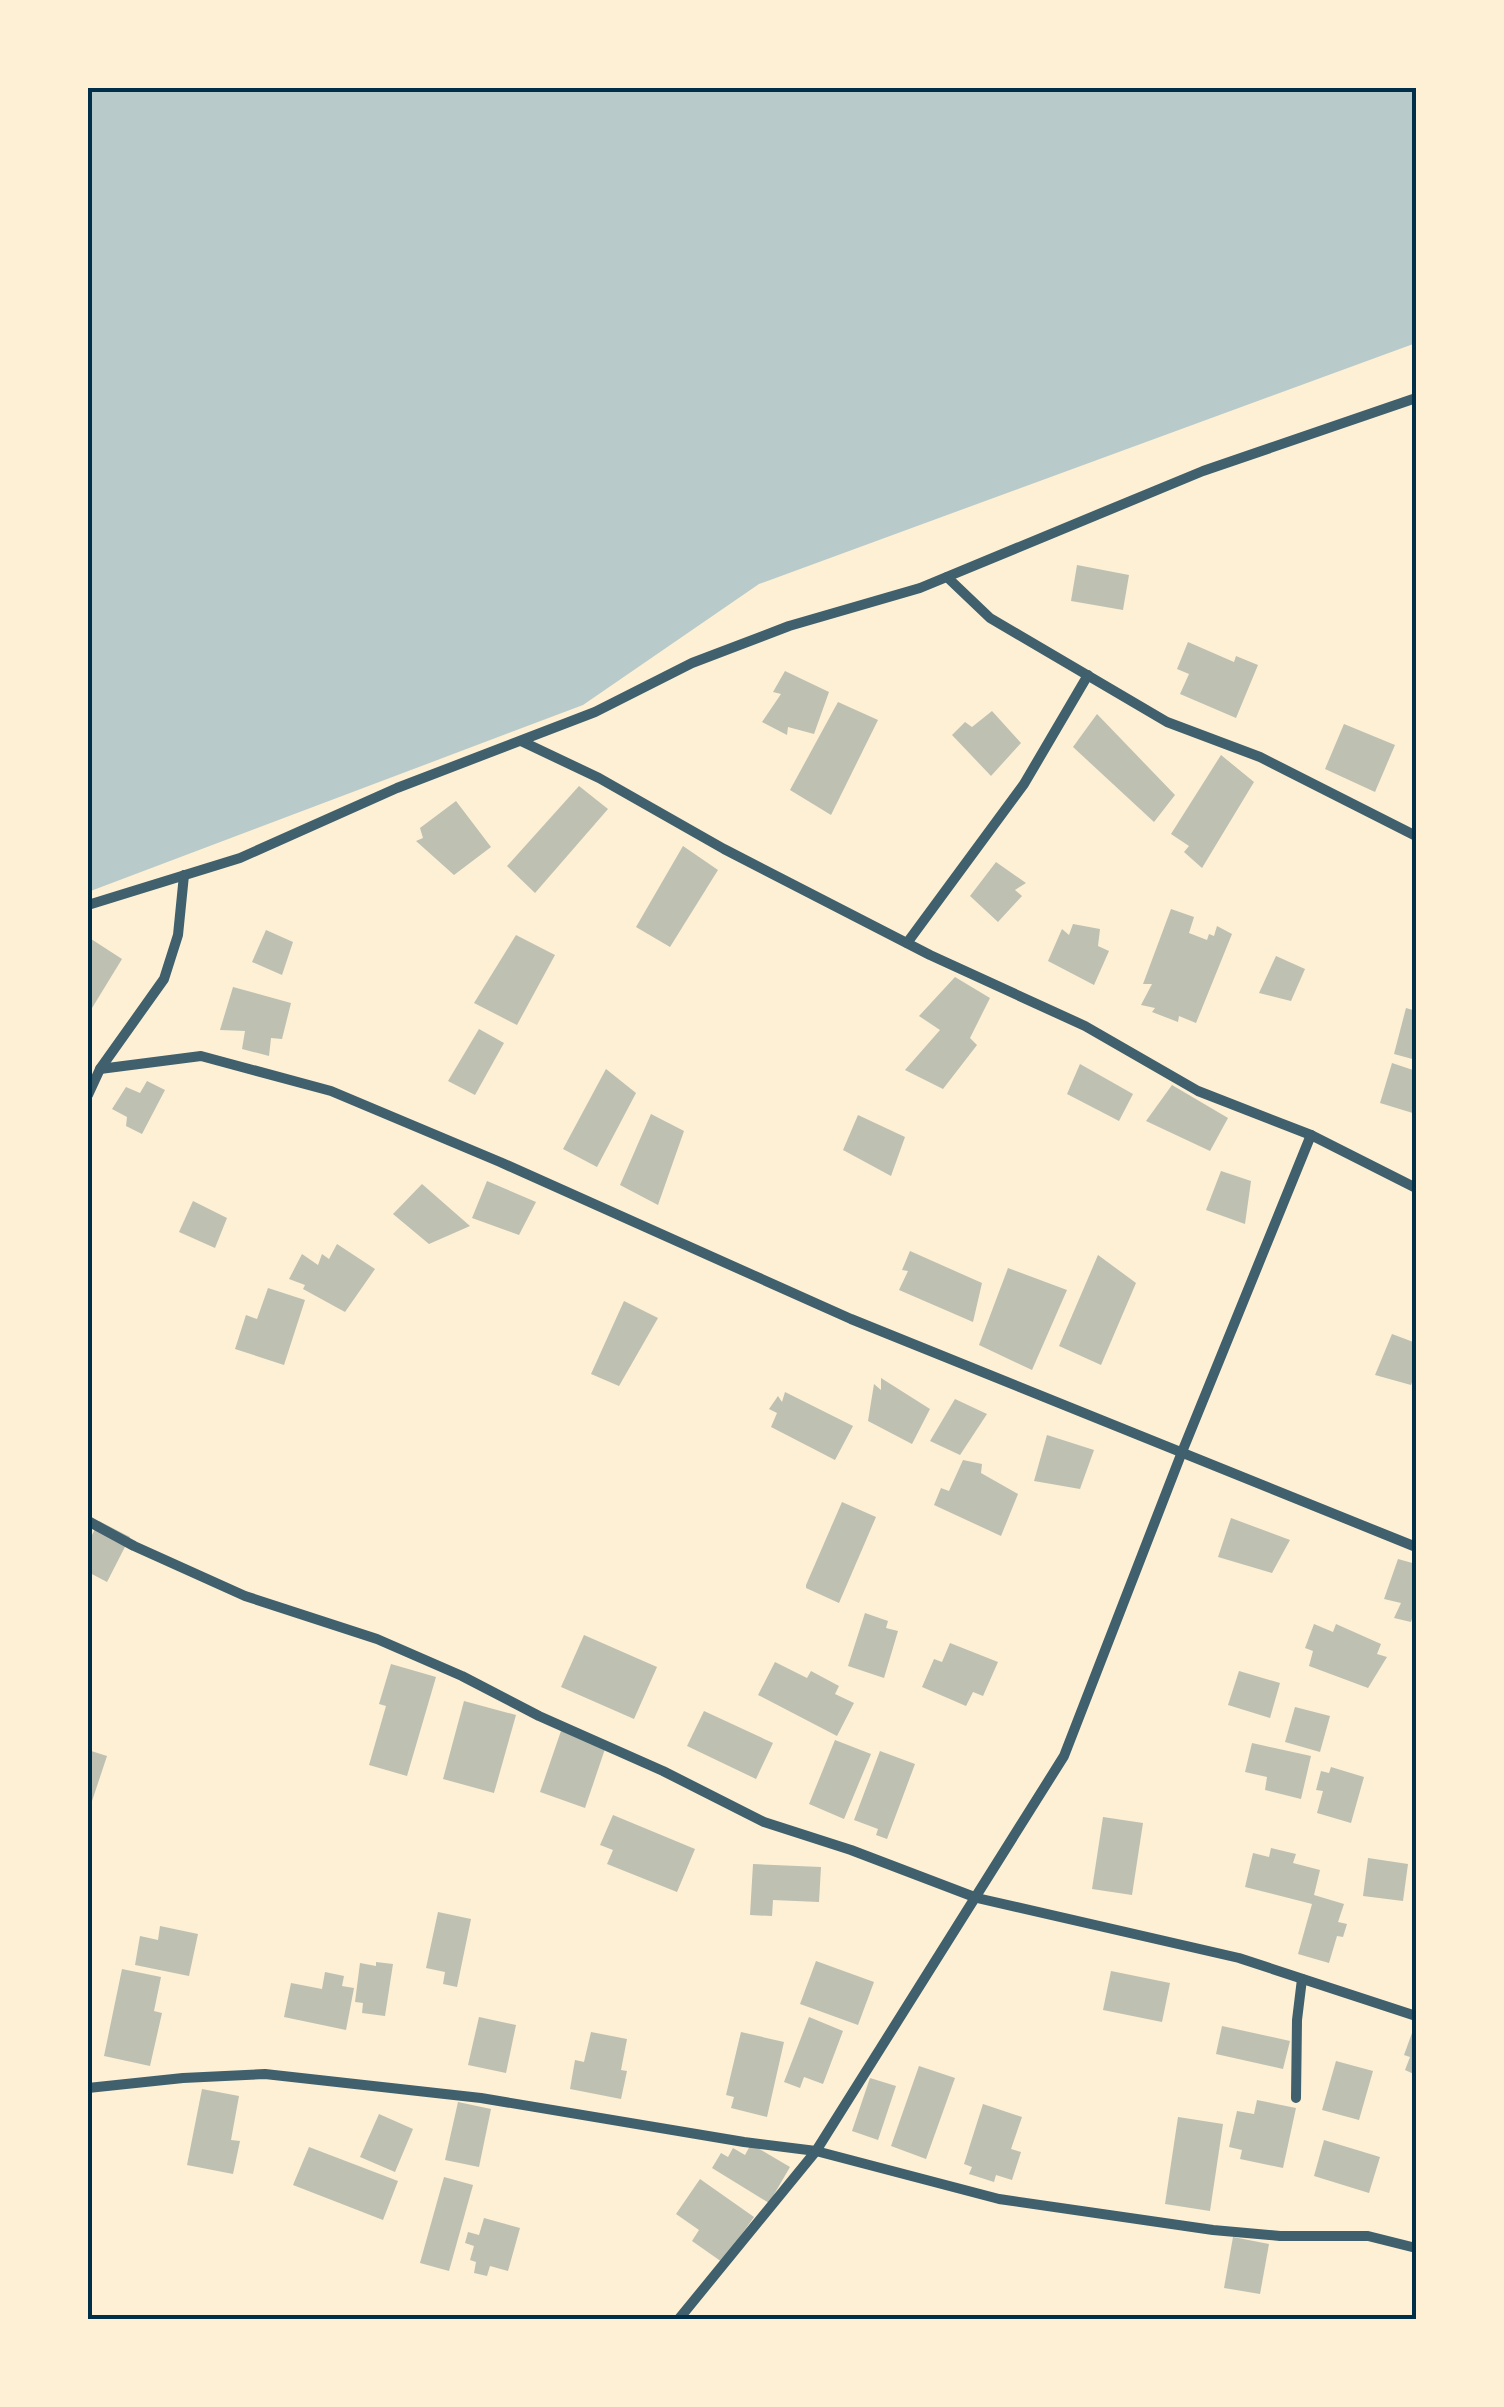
<svg xmlns="http://www.w3.org/2000/svg" width="1504" height="2407" viewBox="0 0 1504 2407" font-family="'Roboto Serif',serif">
  <rect width="100%" height="100%" fill="#fdf0d5"/>
  <path fill="#b9caca" d="M88 88H1416V343L759 584 583 705 88 892Z"/>
  <g fill="#bec0b2">
    <path d="M1077 565 1129 575 1123 610 1071 601Z"/>
    <path d="M1188 642 1234 662 1236 656 1258 665 1236 718 1180 694 1189 674 1177 669Z"/>
    <path d="M785 671 829 692 814 734 788 727 787 735 762 722 781 694 773 692Z"/>
    <path d="M838 702 878 720 831 815 790 790Z"/>
    <path d="M992 711 1021 743 991 776 952 735 965 722 972 727Z"/>
    <path d="M1097 714 1175 795 1154 822 1073 747Z"/>
    <path d="M1344 724 1395 745 1375 792 1325 769Z"/>
    <path d="M1221 755 1254 782 1202 868 1184 852 1189 846 1171 834Z"/>
    <path d="M579 786 608 809 535 893 507 866Z"/>
    <path d="M456 801 491 847 454 875 416 841 423 838 420 828Z"/>
    <path d="M683 846 718 870 670 947 636 927Z"/>
    <path d="M996 862 1026 883 1015 890 1022 896 998 922 970 896Z"/>
    <path d="M1171 909 1194 917 1189 933 1207 940 1209 934 1214 936 1217 926 1232 934 1196 1023 1179 1016 1178 1022 1152 1012 1155 1008 1141 1005 1152 984H1143Z"/>
    <path d="M1073 924 1100 929 1098 946 1109 951 1094 985 1048 961 1062 929 1069 935Z"/>
    <path d="M266 930 293 942 282 975 252 962Z"/>
    <path d="M516 935 555 955 517 1025 474 1003Z"/>
    <path d="M88 937 122 959 92 1008 88 1005Z"/>
    <path d="M1276 956 1305 969 1291 1001 1259 993Z"/>
    <path d="M955 977 990 998 970 1038 977 1045 943 1089 905 1070 940 1030 919 1016Z"/>
    <path d="M233 987 291 1003 282 1039 271 1038 269 1056 242 1049 245 1031 220 1030Z"/>
    <path d="M1406 1008 1416 1011V1060L1394 1054Z"/>
    <path d="M479 1029 504 1043 475 1095 448 1081Z"/>
    <path d="M1392 1063 1416 1071V1114L1380 1103Z"/>
    <path d="M1080 1064 1133 1094 1119 1121 1067 1094Z"/>
    <path d="M606 1069 636 1093 597 1167 563 1149Z"/>
    <path d="M147 1081 165 1090 142 1134 126 1126 127 1117 112 1109 126 1087 140 1093Z"/>
    <path d="M1172 1085 1228 1118 1210 1151 1146 1121Z"/>
    <path d="M651 1114 684 1131 658 1205 620 1185Z"/>
    <path d="M858 1115 905 1137 891 1176 843 1150Z"/>
    <path d="M1221 1171 1251 1181 1245 1224 1206 1210Z"/>
    <path d="M487 1181 536 1202 519 1235 472 1218Z"/>
    <path d="M422 1184 470 1226 429 1244 393 1214Z"/>
    <path d="M193 1201 227 1218 215 1248 179 1232Z"/>
    <path d="M337 1244 375 1269 345 1312 303 1289 305 1285 289 1279 302 1254 318 1265 322 1254 329 1259Z"/>
    <path d="M910 1251 982 1283 973 1322 899 1290 908 1271 902 1270Z"/>
    <path d="M1098 1255 1136 1283 1101 1365 1059 1346Z"/>
    <path d="M1008 1268 1067 1290 1032 1370 979 1345Z"/>
    <path d="M268 1288 305 1300 284 1365 235 1349 246 1315 257 1319Z"/>
    <path d="M624 1301 658 1318 619 1386 591 1374Z"/>
    <path d="M1392 1334 1416 1343V1371L1411 1385 1375 1375Z"/>
    <path d="M881 1378 930 1409 912 1444 868 1421 874 1384 881 1390Z"/>
    <path d="M785 1392 853 1426 835 1460 771 1427 777 1413 769 1409 778 1396 782 1402Z"/>
    <path d="M955 1399 987 1414 960 1455 930 1441Z"/>
    <path d="M1047 1435 1094 1450 1080 1489 1034 1481Z"/>
    <path d="M963 1460 982 1464 981 1473 1018 1494 1001 1536 934 1505 941 1488 949 1491Z"/>
    <path d="M842 1502 876 1517 839 1603 806 1588V1585Z"/>
    <path d="M1231 1518 1290 1540 1272 1573 1218 1557Z"/>
    <path d="M99 1521 130 1537 107 1582 88 1572V1543Z"/>
    <path d="M1398 1559 1416 1564V1605L1411 1622 1394 1618 1401 1603 1384 1599Z"/>
    <path d="M865 1613 888 1621 886 1628 898 1631 884 1678 848 1666Z"/>
    <path d="M1314 1624 1333 1632 1336 1624 1381 1644 1377 1654 1387 1657 1368 1688 1309 1666 1313 1651 1305 1648Z"/>
    <path d="M584 1635 657 1667 634 1719 561 1687Z"/>
    <path d="M950 1643 998 1662 983 1696 973 1692 966 1706 922 1687 934 1659 942 1662Z"/>
    <path d="M775 1662 807 1678 811 1671 839 1686 835 1694 854 1703 837 1736 758 1695Z"/>
    <path d="M391 1664 436 1677 407 1776 369 1765 386 1706 379 1704Z"/>
    <path d="M1239 1671 1280 1683 1270 1718 1228 1705Z"/>
    <path d="M464 1701 516 1715 494 1793 443 1779Z"/>
    <path d="M1295 1707 1330 1716 1320 1752 1285 1742Z"/>
    <path d="M704 1711 773 1743 756 1779 687 1746Z"/>
    <path d="M561 1731 606 1746 585 1808 540 1792Z"/>
    <path d="M835 1740 871 1754 844 1819 809 1804Z"/>
    <path d="M1252 1743 1311 1756 1301 1799 1265 1790 1267 1777 1245 1772Z"/>
    <path d="M88 1750 107 1756 88 1813Z"/>
    <path d="M880 1751 915 1764 887 1839 876 1835 878 1829 854 1820Z"/>
    <path d="M1331 1767 1364 1777 1351 1823 1317 1813 1323 1791 1316 1790 1321 1771 1329 1773Z"/>
    <path d="M613 1815 695 1849 677 1892 607 1864 613 1850 600 1845Z"/>
    <path d="M1103 1817 1143 1823 1132 1895 1092 1889Z"/>
    <path d="M1271 1848 1296 1854 1293 1863 1320 1870 1314 1895 1344 1904 1338 1922 1347 1924 1343 1937 1337 1936 1329 1963 1298 1954 1312 1904 1245 1887 1253 1853 1269 1857Z"/>
    <path d="M1368 1858 1408 1864 1403 1901 1363 1896Z"/>
    <path d="M753 1864 821 1867 819 1902 773 1900 772 1916 750 1915Z"/>
    <path d="M438 1912 471 1919 457 1987 443 1984 445 1972 426 1968Z"/>
    <path d="M160 1926 198 1934 189 1976 135 1965 140 1936 158 1940Z"/>
    <path d="M816 1961 874 1982 858 2025 800 2004Z"/>
    <path d="M376 1962 393 1964 385 2016 362 2013 363 2003 355 2002 360 1963 376 1966Z"/>
    <path d="M122 1969 161 1977 154 2011 162 2013 150 2066 104 2056Z"/>
    <path d="M1111 1971 1170 1983 1162 2022 1103 2010Z"/>
    <path d="M325 1972 344 1976 342 1986 354 1988 346 2030 284 2017 291 1983 322 1989Z"/>
    <path d="M479 2017 516 2025 506 2073 468 2065Z"/>
    <path d="M809 2017 843 2031 823 2084 804 2077 800 2088 784 2082Z"/>
    <path d="M1416 2022V2075L1405 2070 1410 2057 1404 2055Z"/>
    <path d="M1222 2026 1290 2041 1283 2069 1216 2054Z"/>
    <path d="M591 2032 627 2039 621 2070 627 2071 621 2099 570 2089 575 2060 584 2062Z"/>
    <path d="M741 2032 784 2042 767 2117 731 2108 734 2097 726 2095Z"/>
    <path d="M1336 2061 1373 2071 1359 2120 1322 2110Z"/>
    <path d="M919 2066 955 2078 926 2159 891 2146Z"/>
    <path d="M870 2078 896 2086 878 2140 852 2131Z"/>
    <path d="M202 2089 239 2096 231 2140 240 2141 233 2174 187 2165Z"/>
    <path d="M1257 2100 1296 2108 1283 2168 1240 2159 1242 2150 1229 2147 1237 2111 1254 2114Z"/>
    <path d="M458 2102 491 2109 479 2167 445 2160Z"/>
    <path d="M983 2104 1022 2117 1011 2149 1021 2152 1012 2180 996 2175 994 2182 969 2174 972 2167 964 2164Z"/>
    <path d="M379 2114 413 2129 395 2172 360 2157Z"/>
    <path d="M1178 2117 1223 2124 1210 2211 1165 2204Z"/>
    <path d="M1324 2140 1380 2157 1369 2193 1314 2176Z"/>
    <path d="M751 2144 790 2167 769 2203 712 2168 721 2153 728 2157 733 2148 745 2155Z"/>
    <path d="M309 2147 398 2181 383 2220 293 2185Z"/>
    <path d="M444 2177 473 2185 449 2271 420 2263Z"/>
    <path d="M700 2179 754 2217 722 2262 692 2241 699 2230 676 2214Z"/>
    <path d="M484 2218 520 2228 508 2271 490 2266 487 2276 474 2273 476 2262 470 2260 474 2246 465 2243 468 2232 479 2235Z"/>
    <path d="M1233 2237 1269 2244 1260 2294 1224 2288Z"/>
  </g>
  <g fill="none" stroke-linecap="round" stroke-linejoin="round">
    <g stroke="#3f606c" stroke-width="10">
      <path d="M947 577 990 618 1167 722 1260 757 1416 836"/>
      <path d="M521 741 599 778 724 849 930 955 1085 1026 1198 1091 1311 1135"/>
      <path d="M88 905 240 858 397 788 595 712 692 663 789 626 920 588 1203 471 1416 398"/>
      <path d="M907 943 1024 784 1088 675"/>
      <path d="M100 1069 201 1056 331 1091 500 1162 851 1319 1416 1547"/>
      <path d="M88 1095 100 1069 164 979 178 935 184 875"/>
      <path d="M88 1521 134 1546 245 1596 377 1639 462 1676 539 1716 663 1771 764 1822 851 1850 977 1898 1239 1958 1416 2016"/>
      <path d="M88 2088 183 2078 265 2074 481 2098 744 2142 816 2151 999 2199 1213 2230 1280 2236H1368L1416 2248"/>
      <path d="M1296 2098 1297 2020 1302 1979"/>
      <path d="M678 2320 816 2151 1064 1756 1182 1452 1311 1135 1416 1188"/>
    </g>
  </g>
  <rect width="1504" height="2407" fill="none" stroke="#fdf0d5" stroke-width="180"/>
  <rect x="90" y="90" width="1324" height="2227" fill="none" stroke="#003049" stroke-width="4"/>
</svg>
